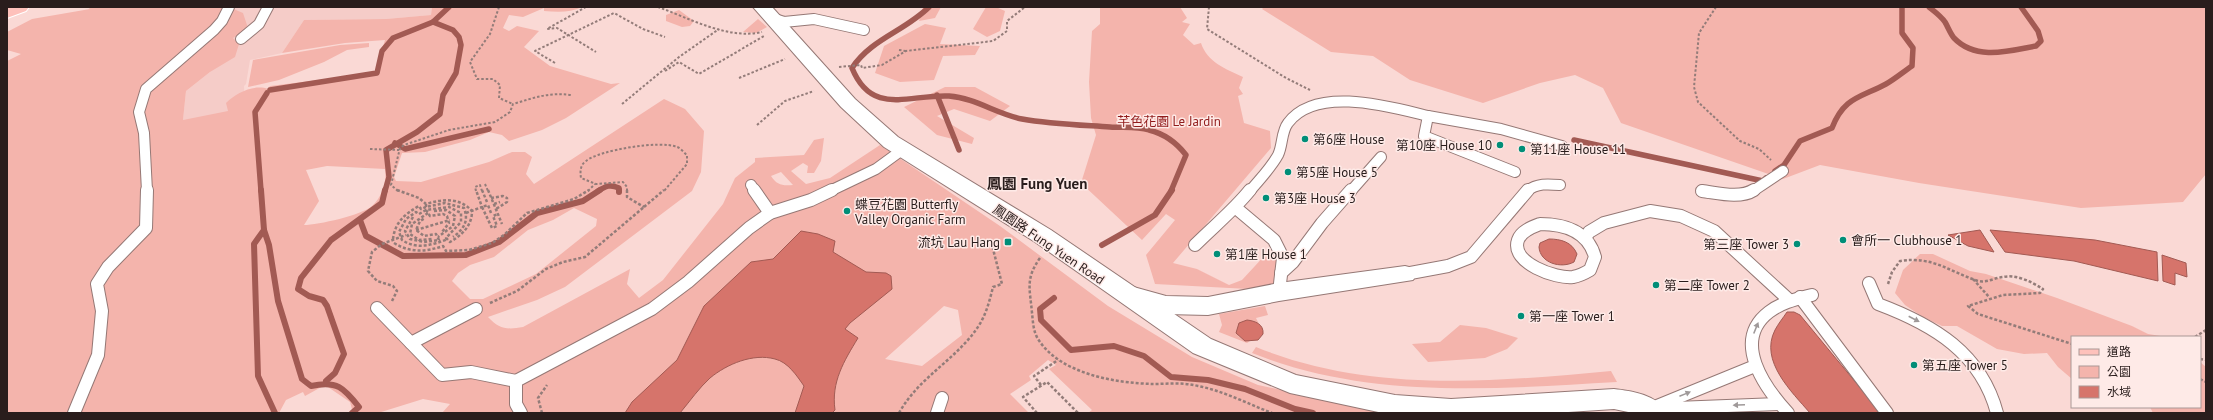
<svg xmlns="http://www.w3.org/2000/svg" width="2213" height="420" viewBox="0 0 2213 420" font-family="'PT Sans','Noto Sans TC',sans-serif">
  <rect width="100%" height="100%" fill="#fad9d5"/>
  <path fill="#f5ccc8" d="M235 7 289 8 432 7 431 15 386 19 304 20 282 53 250 60 246 84 244 86 245 109 205 119 183 120 186 91 210 72 242 23 232 14Z"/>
  <g fill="#f4b4ac" fill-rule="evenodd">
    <path d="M87 7H232L231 8 243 13 248 28 233 38 239 44 235 57 210 72 186 91 183 120 228 111 226 103C236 93 254 84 268 89L270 86 375 73 385 40 345 43 282 53 304 20 386 19 431 15 432 7H582C570 13 557 12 544 11V8L523 17 509 15 503 28 509 31 517 26 539 31 524 47 550 66 611 84 620 83 566 118 542 130 509 141 502 135 489 132 470 140 425 152 402 153 394 177 396 181 421 182 489 162 512 152H525L532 157 526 174 534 184 664 99 685 109 704 131 701 172 692 191 565 287 537 300 488 317C499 329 507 330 523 327L630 269 627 284 639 298 663 280 723 204 735 178 755 162V158L804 155 814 140 824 138 821 161 814 173H807L808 166 803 163 791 171 806 184 830 178 880 145 1000 226 1108 306 1192 357 1258 385 1388 413H1088L1092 410 1049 369 1056 365 1048 360 1029 376 1031 380 1010 394 1029 413H442L450 404 423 399 378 413H353L350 402 325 385 305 396 303 392 286 400 279 413H7V61L21 54 7 50V32L32 19 90 9ZM327 166 385 169C387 182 382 197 372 206 362 215 318 225 304 225L319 201 306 170ZM781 172 793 185C782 186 777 185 771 176ZM574 208 597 219 596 226 536 274 483 299H470L452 281 458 273 470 265 494 257 528 230 553 220ZM944 306 958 310 962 335 922 366 885 359Z"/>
    <path d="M923 7H941L935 18 919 21Z"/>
    <path d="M986 7H996L1005 11 1000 31 987 37 973 29Z"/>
    <path d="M1100 7H1180L1187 18 1182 22 1190 24 1183 35 1194 45 1201 43C1207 62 1226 69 1243 77L1239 88 1243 94 1238 96 1244 123 1270 131 1271 148 1173 263 1197 269 1229 285 1242 280 1267 253 1274 252 1277 264 1276 284 1248 289 1155 284 1146 255 1175 220 1166 214 1142 240 1081 183 1096 135 1091 118 1089 82 1092 31 1100 24Z"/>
    <path d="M1264 7H2206V174L2183 202 2081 208 1919 183 1820 165 1783 179 1621 123 1603 88 1575 75 1540 83 1483 103 1410 80 1373 56 1331 52 1262 9Z"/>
    <path d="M679 10 694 21 690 26 682 27 666 21V15Z"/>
    <path d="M758 19 767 27 756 33 743 32Z"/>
    <path d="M925 24 946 28 940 44 980 46 975 55 943 56 934 80 900 82 875 73 884 46Z"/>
    <path d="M369 43V47L347 50 324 62 279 80 248 87 253 60 340 45Z"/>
    <path d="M945 87H975L1010 106 990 121 954 109 937 116 974 138 972 144 937 135 904 107Z"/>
    <path d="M1920 254H1933L1970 271 1986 274 2057 298 2132 326 2148 334 2167 337H2072V379L2058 367 2047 353 2024 354 1997 349 1957 326H1942L1923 317 1905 305 1895 293 1903 270Z"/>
    <path d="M1265 306 1268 315 1256 318 1259 324 1251 321 1238 336 1250 341 1247 343 1219 332 1222 325 1219 314Z"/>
    <path d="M1460 325 1486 328 1518 338 1507 349 1485 358 1428 362 1412 344 1440 342Z"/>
    <path d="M1256 347C1369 393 1492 382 1611 371L1617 382C1494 389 1369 400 1252 353Z"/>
    <path d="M2200 362 2206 367V413H2153L2150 407H2200Z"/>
  </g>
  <g fill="#d6746b" stroke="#a25a53">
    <path d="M1980 230 1994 252 1968 246 1948 235Z"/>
    <path d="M1990 230 2095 240 2157 252 2158 281 2074 261 2005 252Z"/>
    <path d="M801 231 818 234 835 241 833 252 866 272 886 273 891 276 892 289 850 323 845 329 858 338C844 361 831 382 835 410L832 413H795L804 386C797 376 788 362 775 359 753 353 727 364 710 378 699 388 690 401 680 413H625L632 402 677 360 704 306 751 262 773 259Z"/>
    <path d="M1549 239C1561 239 1572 242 1577 254L1574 262C1561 269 1540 263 1539 247L1540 243Z"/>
    <path d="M2162 255 2186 263 2187 277 2175 273V285L2163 281Z"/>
    <path d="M1787 312H1794L1800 315 1881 413H1810C1792 392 1759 361 1775 330 1778 324 1783 318 1787 312Z"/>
    <path d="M1247 320C1255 321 1264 324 1263 334L1258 340 1245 341 1236 333 1239 323Z"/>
  </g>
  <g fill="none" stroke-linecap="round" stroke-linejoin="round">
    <g stroke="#a25a53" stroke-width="5.5">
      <path d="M929 7C905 31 871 39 852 68 872 117 909 94 949 96 975 98 997 114 1022 119 1050 124 1081 125 1110 127 1122 128 1137 126 1149 130 1165 134 1176 142 1186 155L1171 191"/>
      <path d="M1929 7C1934 11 1941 16 1945 22 1948 27 1950 33 1954 38 1976 61 2009 51 2036 46L2041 41 2038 31 2021 7"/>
      <path d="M270 90 377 73 382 51 393 38 433 22"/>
      <path d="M937 95 959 150"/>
      <path d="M1574 140 1763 181 1766 178"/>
      <path d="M395 143 405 149 489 129"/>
      <path d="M1775 171 1784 165 1800 141 1832 128C1844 97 1860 98 1886 84 1895 79 1903 72 1912 66L1913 48 1902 33V7"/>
      <path d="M261 191 255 112 267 93"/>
      <path d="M385 191 389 177 386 150 417 132 440 114 443 95 456 73 461 45 459 37 453 30 433 22 449 7"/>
      <path d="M598 191C606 186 610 184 619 188V191"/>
    </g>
    <g stroke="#a25a53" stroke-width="6">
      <path d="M261 190 264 230 254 244 258 376 275 413"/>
      <path d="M619 190V192"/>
      <path d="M360 220 366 236 403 256 466 255 499 242 537 213 583 201 600 190"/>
      <path d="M264 230 269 245 278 301 302 379 311 386C337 380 344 388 359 407L352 413"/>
      <path d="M1102 245 1155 215 1172 190"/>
      <path d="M1054 298 1040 309 1041 320 1071 350 1114 346 1144 356 1171 377 1208 380 1245 389 1295 409 1313 413"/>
      <path d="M326 381 335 373 344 354 327 306 323 300 309 296 298 289 301 278 331 240 382 203 385 190"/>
    </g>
    <defs>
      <g id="service-far1">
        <path d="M772 18 784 22 814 19 864 30"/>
        <path d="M241 39 259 24 268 7"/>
        <path d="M1428 116 1501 129 1562 146"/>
        <path d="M751 185 755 191"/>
        <path d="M147 191 144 133 139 112 146 89 214 30 222 21 229 7"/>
        <path d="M830 191 876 169 902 150"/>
        <path d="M1250 191C1259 180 1271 168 1278 155 1283 145 1281 132 1288 123 1316 85 1391 107 1428 116L1424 136 1515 172"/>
        <path d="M1351 191 1381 157"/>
        <path d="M1527 191C1537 183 1548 184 1560 185"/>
        <path d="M1753 191 1783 171"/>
      </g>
      <g id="service">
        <path d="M754 190 770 213"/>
        <path d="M1702 191C1718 193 1740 199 1754 190"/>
        <path d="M1236 208 1274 240 1283 258 1279 292"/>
        <path d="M1540 224C1564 224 1588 231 1595 257L1590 270C1585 273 1579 276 1573 277 1556 279 1510 263 1518 240 1521 231 1532 227 1540 224Z"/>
        <path d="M1585 238 1589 232 1604 223 1650 211 1681 216 1714 231 1789 300"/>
        <path d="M1195 245C1214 226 1234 210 1250 190"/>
        <path d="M1281 273 1293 262 1322 223 1351 190"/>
        <path d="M1405 274 1448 266 1471 257 1528 190"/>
        <path d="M1869 283 1878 304C1934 325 1981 353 1997 413"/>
        <path d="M1800 297 1887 413"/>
        <path d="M377 308 442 375 471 372 516 381"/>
        <path d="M411 343 476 309"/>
        <path d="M1657 406 1755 366"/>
        <path d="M1650 409 1778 404"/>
        <path d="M74 413 98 355 102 311 97 284 108 267 146 228 147 190"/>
        <path d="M521 413 516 404V381L652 309 688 282 749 228 770 213 811 200 832 190"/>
        <path d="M937 413 942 398"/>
        <path d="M1788 413C1765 388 1731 341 1769 312 1782 302 1797 299 1812 295"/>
      </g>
      <path id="minor" d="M1405 266 1413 268 1417 274 1413 280 1279 301 1208 315 1166 314 1122 301 1118 295 1122 289 1130 286 1166 296 1208 297 1279 283Z"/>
      <path id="tertiary" d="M753 7H772L855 99 898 137 1051 230 1211 339 1296 375 1395 395 1451 399 1614 389C1632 391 1658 395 1667 413H1633L1614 409 1553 413H1383L1290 393 1193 353 1035 242 884 147 841 107Z"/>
      <path id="primary" d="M7 7H29L26 11 7 18Z"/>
    </defs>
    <use href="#service-far1" stroke="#957875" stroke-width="12"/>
    <use href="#service" stroke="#957875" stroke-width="14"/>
    <use href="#minor" stroke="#957875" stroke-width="2"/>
    <use href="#tertiary" stroke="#957875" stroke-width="2"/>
    <use href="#primary" stroke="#fff" stroke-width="2"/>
    <g stroke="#937c79" stroke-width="2" stroke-dasharray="2.5 2" stroke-linecap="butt">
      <path d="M499 7 490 34 470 62 477 79H493L500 85 499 98 513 104"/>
      <path d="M586 7 547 29 557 28 596 52"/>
      <path d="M658 7C689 18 728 40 762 32"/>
      <path d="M1209 7 1207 29 1286 78 1310 90"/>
      <path d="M1716 7 1699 33 1694 87 1698 102 1740 141 1759 149 1771 160"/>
      <path d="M899 50 906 51"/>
      <path d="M555 63 535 51 614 13 643 29 665 37"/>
      <path d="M839 67 861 65 862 68 882 65 906 51 993 41 1007 31V21L1025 7"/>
      <path d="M665 71 679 62 699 74 764 36"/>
      <path d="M739 78 785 59"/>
      <path d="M622 104 679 57 719 29"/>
      <path d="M757 125 785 101 814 91"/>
      <path d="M370 149 399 150"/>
      <path d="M485 184 488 191"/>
      <path d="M398 191 391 185 400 148 404 145 449 130 495 122 510 112 513 104C533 98 549 92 571 95"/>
      <path d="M476 191 475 187 480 185 482 191"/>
      <path d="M588 191 595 184"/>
      <path d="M627 191V187L623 182 596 184 581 178C580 172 580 165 586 161 599 150 661 140 677 147 681 148 684 153 687 155V164L664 191"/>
    </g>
    <g stroke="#937c79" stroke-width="2.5" stroke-dasharray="3 2" stroke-linecap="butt">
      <path d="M397 190 419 198 426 204C443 199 459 197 472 211 472 226 462 235 450 242L446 238 461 222V213L449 207 426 210 430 216 443 214 447 216 449 223 442 232"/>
      <path d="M482 190 487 202"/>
      <path d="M488 190 502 224"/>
      <path d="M627 190V197L644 207"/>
      <path d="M491 198 503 196 507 198V202L496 209"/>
      <path d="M426 204V207L445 203 464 208C469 221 464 229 453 237"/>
      <path d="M494 204 500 202"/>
      <path d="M644 207 664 190"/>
      <path d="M426 210 419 214 416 212 406 219 399 232 402 240C417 250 432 245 448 239"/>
      <path d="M434 211 446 210 455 216 453 226 438 237"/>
      <path d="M428 213 412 224 410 234 419 240 433 239"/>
      <path d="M466 213 482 207 476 190"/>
      <path d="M491 213 488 205 482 207 492 228 497 226 493 216 498 214"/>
      <path d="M413 217 405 231 410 239 424 242 439 240 436 234 424 236 416 230 420 221 425 218"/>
      <path d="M416 230 450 220"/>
      <path d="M393 239C395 222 405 214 419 206L421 209 426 207"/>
      <path d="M394 243C410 253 426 252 443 246L446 251 469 250 492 243 504 235 527 213 574 199 589 190"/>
      <path d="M1040 258C1025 279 1030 289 1032 313 1033 321 1033 331 1038 339 1060 374 1115 383 1153 384 1168 384 1183 382 1198 386 1224 391 1248 404 1272 413"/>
      <path d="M1973 279 1989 297"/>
      <path d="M1888 284 1892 272 1900 261C1933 256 1948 271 1978 281 1987 283 1994 278 2003 277 2016 274 2032 282 2043 289L2040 293 2003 295 1968 306 1978 314 2072 344"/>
      <path d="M392 301 397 291 393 286 377 281 368 271 372 252 382 244 406 235"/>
      <path d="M490 303 517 291 546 269 563 262 585 257 644 207"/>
      <path d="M2195 337 2206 330"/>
      <path d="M2200 359 2206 360"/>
      <path d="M2200 379 2206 382"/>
      <path d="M1041 385 1034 376 1058 360"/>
      <path d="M542 413 538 398 547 385"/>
      <path d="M899 413C920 375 960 358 981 322 987 311 990 299 993 287L1002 284 992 245"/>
      <path d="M1037 413 1023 397 1047 382 1078 413"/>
    </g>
    <use href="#service-far1" stroke="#fff" stroke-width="10"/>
    <use href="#service" stroke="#fff" stroke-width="12"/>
    <use href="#minor" fill="#fff" fill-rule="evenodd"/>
    <use href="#tertiary" fill="#fff" fill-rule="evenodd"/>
    <use href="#primary" fill="#fec1bb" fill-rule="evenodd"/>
  </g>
  <defs><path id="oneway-solid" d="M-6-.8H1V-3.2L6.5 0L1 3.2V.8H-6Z"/></defs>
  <g fill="#9f9999">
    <use href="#oneway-solid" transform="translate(1914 319) rotate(27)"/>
    <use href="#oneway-solid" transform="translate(1756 328) rotate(-68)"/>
    <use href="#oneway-solid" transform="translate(1685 394) rotate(-22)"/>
    <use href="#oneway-solid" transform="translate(1739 405) rotate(178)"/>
  </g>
  <g fill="#008e78" stroke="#feeae7" stroke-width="1.5">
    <circle cx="1305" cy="139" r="4"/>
    <circle cx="1500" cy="145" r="4"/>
    <circle cx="1522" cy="149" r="4"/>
    <circle cx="1288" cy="172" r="4"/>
    <circle cx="1266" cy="198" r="4"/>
    <circle cx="847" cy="211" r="4"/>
    <circle cx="1843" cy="240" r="4"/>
    <rect x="1004" y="238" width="8" height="8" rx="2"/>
    <circle cx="1797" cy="244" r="4"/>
    <circle cx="1217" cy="254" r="4"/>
    <circle cx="1656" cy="285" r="4"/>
    <circle cx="1521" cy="316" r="4"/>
    <circle cx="1914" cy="365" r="4"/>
  </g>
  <g text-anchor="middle" stroke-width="3" stroke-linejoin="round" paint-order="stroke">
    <g font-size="13" fill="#911b1b" stroke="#feeae7">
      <text x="1169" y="126">芊色花園 Le Jardin</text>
    </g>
    <g font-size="13" fill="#291d1c" stroke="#feeae7" text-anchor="start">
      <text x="1313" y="144">第6座 House</text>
      <text x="1492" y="150" text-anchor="end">第10座 House 10</text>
      <text x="1530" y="154">第11座 House 11</text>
      <text x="1296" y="177">第5座 House 5</text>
      <text x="1274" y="203">第3座 House 3</text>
      <text x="855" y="209">蝶豆花園 Butterfly<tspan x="855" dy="15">Valley Organic Farm</tspan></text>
      <text x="1851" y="245">會所一 Clubhouse 1</text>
      <text x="1000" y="247" text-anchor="end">流坑 Lau Hang</text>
      <text x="1789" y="249" text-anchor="end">第三座 Tower 3</text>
      <text x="1225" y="259">第1座 House 1</text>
      <text x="1664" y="290">第二座 Tower 2</text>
      <text x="1529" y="321">第一座 Tower 1</text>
      <text x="1922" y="370">第五座 Tower 5</text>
    </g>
    <g font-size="13" fill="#291d1c" stroke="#feeae7">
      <text transform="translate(1049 244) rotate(34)" y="5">鳳園路 Fung Yuen Road</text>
    </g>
    <g font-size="15" font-weight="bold" fill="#291d1c" stroke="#feeae7">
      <text x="1037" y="189">鳳園 Fung Yuen</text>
    </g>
  </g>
  <rect width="2213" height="420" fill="none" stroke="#291d1c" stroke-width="16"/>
  <rect x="2071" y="336" width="130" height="72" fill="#feeae7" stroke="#a99896"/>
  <rect x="2079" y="349" width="20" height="6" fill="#fec1bb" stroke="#a99896"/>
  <text x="2107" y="356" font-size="12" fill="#291d1c">道路</text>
  <rect x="2079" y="366" width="20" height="12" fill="#f4b4ac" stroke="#a99896"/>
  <text x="2107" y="376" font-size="12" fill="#291d1c">公園</text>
  <rect x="2079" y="386" width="20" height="12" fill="#d6746b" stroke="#a99896"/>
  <text x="2107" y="396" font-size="12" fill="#291d1c">水域</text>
</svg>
